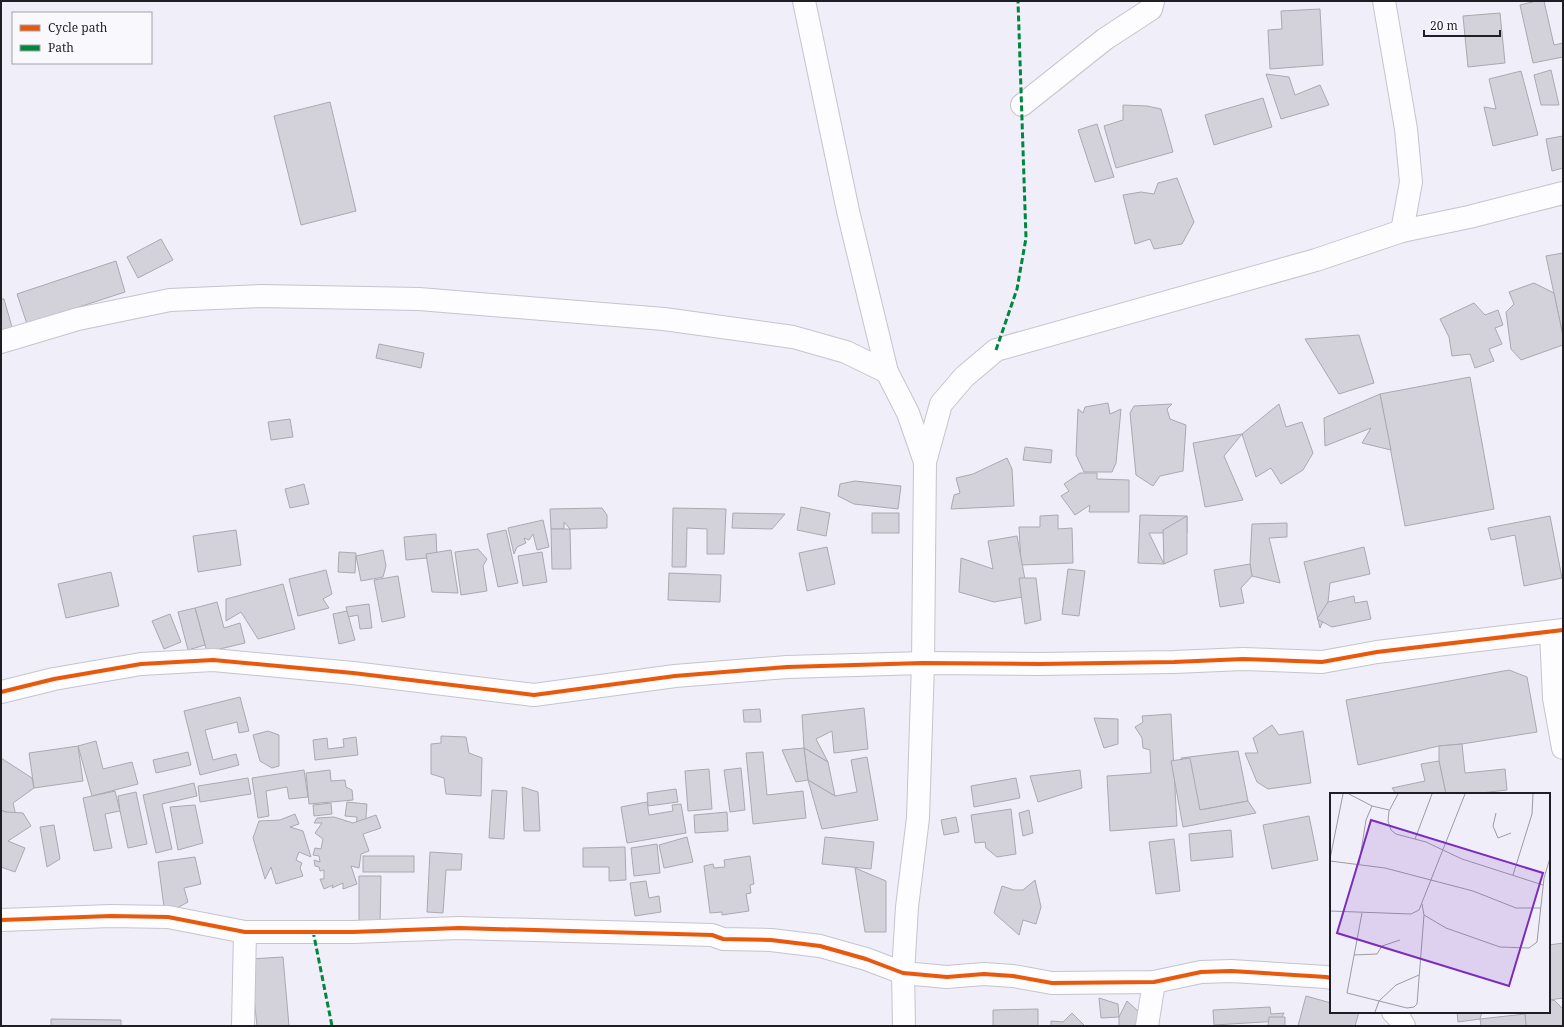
<svg xmlns="http://www.w3.org/2000/svg" width="1564" height="1027" viewBox="0 0 1564 1027" font-family="'Noto Serif',serif">
  <rect width="100%" height="100%" fill="#f0eef8"/>
  <g fill="#d3d2da" stroke="#aaa9b0">
    <path d="M1536 1H1544L1554 45 1563 43V57L1533 63 1520 5Z"/>
    <path d="M1320 9 1323 65 1270 69 1268 30 1282 29 1281 11Z"/>
    <path d="M1500 13 1505 63 1468 67 1463 16Z"/>
    <path d="M1551 70 1559 105H1541L1534 75Z"/>
    <path d="M1521 71 1538 135 1493 146 1484 107 1496 109 1489 79Z"/>
    <path d="M1266 74 1289 77 1295 95 1320 85 1329 105 1281 119Z"/>
    <path d="M1263 98 1272 127 1214 145 1205 115Z"/>
    <path d="M330 102 356 211 301 225 274 116Z"/>
    <path d="M1123 105 1147 106 1161 109 1173 152 1116 168 1104 126 1123 120Z"/>
    <path d="M1097 124 1114 177 1095 182 1078 130Z"/>
    <path d="M1563 136V168L1552 171 1546 139Z"/>
    <path d="M1177 178 1194 222 1182 244 1154 249 1150 239 1135 244 1123 195 1141 192 1154 194 1158 183Z"/>
    <path d="M161 239 173 260 138 278 127 257Z"/>
    <path d="M1563 253V336L1546 256Z"/>
    <path d="M116 261 125 292 27 324 17 294Z"/>
    <path d="M1534 283 1554 293 1563 336V345L1521 360 1511 349 1506 312 1514 304 1509 292Z"/>
    <path d="M1 299H4L12 327 1 331Z"/>
    <path d="M1474 303 1485 315 1498 310 1503 325 1495 328 1502 344 1489 349 1494 361 1475 368 1470 354 1452 356 1449 337 1440 319Z"/>
    <path d="M1359 335 1374 383 1339 394 1305 339Z"/>
    <path d="M379 344 424 353 421 368 376 358Z"/>
    <path d="M1470 377 1494 509 1405 526 1380 394Z"/>
    <path d="M1380 394 1391 450 1362 443 1371 428 1325 446 1324 418Z"/>
    <path d="M1108 403 1110 414 1121 409 1116 463 1112 472H1084L1076 455 1078 409 1083 413 1085 407Z"/>
    <path d="M1172 404 1167 409 1170 419 1186 425 1183 471 1160 476 1153 486 1136 475 1130 413 1134 406Z"/>
    <path d="M1279 404 1286 427 1302 422 1313 453 1303 470 1281 484 1271 468 1256 477 1242 434Z"/>
    <path d="M290 419 293 437 271 440 268 422Z"/>
    <path d="M1242 434 1224 456 1243 500 1205 507 1193 443Z"/>
    <path d="M1025 447 1052 450 1051 463 1023 460Z"/>
    <path d="M1007 458 1012 469 1014 506 951 509 954 495 960 493 956 478 973 474Z"/>
    <path d="M1080 473H1097V479L1129 480V512H1089L1090 505 1075 515 1061 496 1069 491 1064 484Z"/>
    <path d="M855 481 901 486 898 509 854 504 838 496 840 484Z"/>
    <path d="M304 484 309 504 290 508 285 489Z"/>
    <path d="M801 507 830 513 826 536 797 530Z"/>
    <path d="M602 508 607 515V528L570 529 564 522V529H551L550 509Z"/>
    <path d="M673 508 726 509 724 554H707V529L687 528 686 567H672Z"/>
    <path d="M733 513 785 514 772 529 732 528Z"/>
    <rect x="872" y="513" width="27" height="20"/>
    <path d="M1058 515V529L1072 528 1073 563 1021 565 1019 527H1040V516Z"/>
    <path d="M1140 515 1187 516V533H1149L1164 564 1138 563Z"/>
    <path d="M1187 516V554L1164 564 1163 530Z"/>
    <path d="M1550 516 1562 578 1524 586 1515 535 1491 540 1488 528Z"/>
    <path d="M543 520 549 547 537 550 533 534 529 540 524 538 526 543 517 547 514 554 508 528Z"/>
    <path d="M1287 523V537L1269 538 1280 583 1252 576 1250 564 1252 524Z"/>
    <path d="M551 529H570L571 569H552Z"/>
    <path d="M236 530 241 565 198 572 193 536Z"/>
    <path d="M506 530 518 583 498 587 487 534Z"/>
    <path d="M436 534 437 557 406 560 404 537Z"/>
    <path d="M1017 536 1028 596 994 602 959 592 961 558 993 569 988 541Z"/>
    <path d="M827 547 835 584 807 591 799 553Z"/>
    <path d="M1364 547 1370 574 1330 583 1327 612 1320 628 1304 562Z"/>
    <path d="M478 549 487 559 483 566 487 591 461 595 455 552Z"/>
    <path d="M383 550 386 566 383 577 361 581 356 556Z"/>
    <path d="M451 550 458 593 432 592 426 554Z"/>
    <path d="M339 552 356 553 355 573 338 572Z"/>
    <path d="M542 552 547 582 523 586 518 556Z"/>
    <path d="M1250 564 1252 576 1241 588 1244 603 1220 607 1214 570Z"/>
    <path d="M1068 569 1085 571 1079 616 1062 614Z"/>
    <path d="M326 570 332 594 323 599 329 608 298 616 289 579Z"/>
    <path d="M111 572 119 606 66 618 58 584Z"/>
    <path d="M669 573 721 575 720 602 668 600Z"/>
    <path d="M398 576 405 617 382 622 374 580Z"/>
    <path d="M1019 578H1036L1041 620 1025 624Z"/>
    <path d="M283 584 295 629 258 639 241 612 226 621V599Z"/>
    <path d="M1354 596 1355 603 1367 601 1371 619 1332 627 1317 619 1328 602Z"/>
    <path d="M217 602 224 628 240 623 245 643 207 652 195 608Z"/>
    <path d="M369 604 372 628 360 629 358 615 348 617 346 607Z"/>
    <path d="M195 608 205 645 188 650 178 612Z"/>
    <path d="M347 611 355 640 339 644 333 614Z"/>
    <path d="M170 614 181 642 164 649 152 621Z"/>
    <path d="M1509 670 1527 677 1537 732 1462 744 1439 746 1358 765 1346 700Z"/>
    <path d="M240 697 249 731 239 733 237 722 205 730 213 760 236 754 239 765 200 775 184 711Z"/>
    <path d="M864 708 868 749 834 753 832 731 816 739 828 762 804 748 802 715Z"/>
    <path d="M760 709 761 722H744L743 710Z"/>
    <path d="M1171 714 1177 826 1110 831 1107 776 1151 773 1150 750 1143 748 1142 738 1135 727 1143 722 1142 716Z"/>
    <path d="M1094 718 1118 719V744L1104 748Z"/>
    <path d="M1272 725 1279 735 1303 731 1311 783 1268 789 1257 782 1245 753H1258L1253 738Z"/>
    <path d="M268 731 279 735V766L272 768 260 761 253 735Z"/>
    <path d="M441 736 466 737 469 753 482 758 481 796 446 794 444 778 431 774V744L441 743Z"/>
    <path d="M356 737 358 755 315 760 313 740 327 738 328 749 344 747 343 739Z"/>
    <path d="M96 741 103 769 132 762 138 784 92 796 78 746Z"/>
    <path d="M1462 744 1465 773 1505 769 1507 790 1472 794H1446L1439 761V746Z"/>
    <path d="M78 746 83 781 34 788 29 753Z"/>
    <path d="M804 748 828 762 835 796 808 780Z"/>
    <path d="M804 748 808 780 796 782 782 750Z"/>
    <path d="M1238 751 1248 801 1200 810 1181 758Z"/>
    <path d="M188 752 191 765 156 773 153 760Z"/>
    <path d="M763 752 767 795 803 791 806 818 753 824 746 753Z"/>
    <path d="M867 757 878 820 822 829 808 780 835 796 857 792 851 760Z"/>
    <path d="M1 758 32 778 34 788 13 803 16 816 1 810Z"/>
    <path d="M1190 758 1200 810 1248 801 1256 813 1183 827 1171 761Z"/>
    <path d="M1439 761 1446 794H1396L1392 788 1425 781 1421 764Z"/>
    <path d="M741 768 745 810 730 812 724 770Z"/>
    <path d="M709 769 712 809 688 811 685 771Z"/>
    <path d="M304 770 308 797 289 799 287 787 266 791 269 816 258 818 252 778Z"/>
    <path d="M330 770 331 781 345 780 346 787 352 790 353 800 309 804 306 773Z"/>
    <path d="M1080 770 1082 788 1038 802 1030 776Z"/>
    <path d="M248 778 251 794 200 802 198 786Z"/>
    <path d="M1016 778 1020 798 974 807 971 786Z"/>
    <path d="M194 783 197 796 162 804 172 849 156 853 143 795Z"/>
    <path d="M522 787 538 792 540 831H524Z"/>
    <path d="M676 789 678 802 648 806 647 793Z"/>
    <path d="M492 790 507 791 504 839 489 838Z"/>
    <path d="M115 791 120 811 105 814 112 848 94 851 83 798Z"/>
    <path d="M136 792 147 844 128 848 120 811 118 796Z"/>
    <path d="M347 802 367 804 365 831 356 830 357 817 345 816Z"/>
    <path d="M647 802 649 815 673 811 672 805 681 804 686 833 627 843 621 807Z"/>
    <path d="M331 803 332 814 314 816 313 805Z"/>
    <path d="M195 805 203 843 178 850 170 807Z"/>
    <path d="M1011 809 1016 854 997 857 986 848 985 842 975 843 971 815Z"/>
    <path d="M1 810 6 812 23 813 31 826 8 841 25 848 15 872 1 867Z"/>
    <path d="M1029 810 1033 833 1023 836 1019 813Z"/>
    <path d="M727 812 728 831 695 833 694 815Z"/>
    <path d="M295 814 299 824 290 827 303 831 311 857 299 852 296 860 302 863 300 868 303 876 276 884 271 867 265 879 253 838 259 821 280 820Z"/>
    <path d="M376 815 381 828 363 834 369 851 361 854 359 868 351 866 357 884 343 889V883L332 888 333 885 324 889 320 879H324V870L320 871 319 867 315 866 314 860 320 862 319 856 313 855 315 848 321 849 323 839 315 833 322 823H314L317 818 334 817 353 823Z"/>
    <path d="M1309 816 1318 860 1272 869 1263 825Z"/>
    <path d="M956 817 959 832 944 835 941 820Z"/>
    <path d="M54 825 60 859 47 867 40 827Z"/>
    <path d="M1231 830 1233 857 1191 861 1189 834Z"/>
    <path d="M687 837 693 862 664 868 659 845Z"/>
    <path d="M825 837 874 842 871 869 822 864Z"/>
    <path d="M1174 839 1180 891 1156 894 1149 842Z"/>
    <path d="M657 844 660 873 634 876 631 848Z"/>
    <path d="M625 847 626 880 609 881V867H583V848Z"/>
    <path d="M430 852 462 854 461 870H446L443 913 427 912Z"/>
    <rect x="363" y="856" width="51" height="16"/>
    <path d="M750 856 754 884 750 885 751 893 746 894 749 911 722 915V912L710 913 704 866 713 864 714 868 725 867 724 860Z"/>
    <path d="M195 857 201 884 184 888 188 902 175 909 164 907 158 862Z"/>
    <path d="M855 868 886 881V932H865Z"/>
    <path d="M359 876H381L380 925H359Z"/>
    <path d="M1035 880 1041 907 1036 924 1023 920 1019 935 994 913 1002 886 1014 890H1023Z"/>
    <path d="M646 881 649 898 659 896 661 912 635 916 630 883Z"/>
    <path d="M1563 943V998L1549 1000V945Z"/>
    <path d="M283 957 289 1026H257L250 959Z"/>
    <path d="M1306 996 1331 1003V1012H1359L1355 1026H1298Z"/>
    <path d="M1099 998 1118 1004 1119 1017 1101 1018Z"/>
    <path d="M1554 1000 1563 1009V1026H1526L1525 1014 1529 1012H1549V1002Z"/>
    <path d="M1127 1001 1140 1013V1026H1119V1017Z"/>
    <path d="M1270 1007 1271 1014 1284 1013 1280 1021 1214 1025 1213 1010Z"/>
    <path d="M1038 1009V1026H993V1010Z"/>
    <path d="M1457 1012H1482L1480 1019 1458 1022Z"/>
    <path d="M1072 1013 1085 1026H1051V1021L1063 1022Z"/>
    <path d="M1525 1014 1526 1026H1481L1480 1019Z"/>
    <path d="M1269 1017H1285V1026H1268Z"/>
    <path d="M51 1019 121 1020V1026H51Z"/>
  </g>
  <g fill="none" stroke-linecap="round" stroke-linejoin="round">
    <defs>
      <g id="minor">
        <path d="M804 1 848 211 887 372"/>
        <path d="M1384 1 1406 129 1411 182 1402 231"/>
        <path d="M1022 105 1105 39 1151 9 1153 1"/>
        <path d="M1 342 78 319 170 300 261 296 419 299 664 319 793 337 846 352 887 372 908 413 925 462"/>
        <path d="M1551 632 1554 698 1563 748"/>
        <path d="M1 692 54 679 141 664 213 660 353 673 534 695 675 676 787 667 923 663 1039 664 1174 662 1243 659 1322 662 1377 652 1563 630"/>
        <path d="M1 920 111 916 168 917 245 932H353L459 928 712 935 723 939 771 940 820 946 866 959 903 973 947 977 984 974 1013 976 1052 983 1154 982 1201 972 1231 971 1326 977 1331 978"/>
        <path d="M1393 1012 1400 1019 1404 1026"/>
        <path d="M243 1026 245 932"/>
        <path d="M904 1026 903 973 907 907 918 818 923 663 925 462 941 404 964 377 996 350 1316 260 1402 231 1469 217 1563 193"/>
        <path d="M1147 1026 1154 982"/>
      </g>
    </defs>
    <use href="#minor" stroke="#c6c4cd" stroke-width="24"/>
    <use href="#minor" stroke="#fdfcfe" stroke-width="22"/>
    <g stroke="#00873e" stroke-width="3" stroke-dasharray="6 3" stroke-linecap="butt">
      <path d="M996 350 1017 289 1026 238 1018 1"/>
      <path d="M313 931 332 1026"/>
    </g>
    <defs>
      <g id="cycleway">
        <path d="M1 692 54 679 141 664 213 660 353 673 534 695 675 676 787 667 923 663 1039 664 1174 662 1243 659 1322 662 1377 652 1563 630"/>
        <path d="M1 920 111 916 168 917 245 932H353L459 928 712 935 723 939 771 940 820 946 866 959 903 973 947 977 984 974 1013 976 1052 983 1154 982 1201 972 1231 971 1326 977 1331 978"/>
      </g>
    </defs>
    <use href="#cycleway" stroke="#f9f9fd" stroke-width="6"/>
    <use href="#cycleway" stroke="#e8590c" stroke-width="4"/>
  </g>
  <g transform="translate(1330 793)">
    <rect width="220" height="220" fill="#f0eef8"/>
    <path fill="none" stroke="#9c9ba4" stroke-width="1" d="M19 1 42 13 59 17M68 1 59 18 58 28 61 37 66 41 96 49 132 66 213 92M166 20 163 33 168 45 181 40M85 46 102 1M0 66 13 1M0 68 55 75 143 98 186 115H211M29 71 36 27 42 13M183 82 202 21 203 1M92 111 94 122 116 135 170 154 199 155 207 149 214 85 220 65M0 118 81 121 89 117 135 1M32 120 17 200 49 208 66 192 89 182M24 162 47 161 52 153 70 147M45 219 49 208 77 215 84 214 87 211 94 122"/>
    <path fill="#7b2cbf" fill-opacity="0.15" stroke="#7b2cbf" stroke-width="2" d="M41 27 213 80 179 193 7 140Z"/>
    <rect width="220" height="220" fill="none" stroke="#1f1e25" stroke-width="2"/>
  </g>
  <rect width="1564" height="1027" fill="none" stroke="#1f1e25" stroke-width="4"/>
  <rect x="12" y="12" width="140" height="52" fill="#f9f9fd" stroke="#a2a1a7"/>
  <rect x="20" y="25" width="20" height="6" fill="#e8590c" stroke="#a2a1a7"/>
  <text x="48" y="32" font-size="12" fill="#1f1e25">Cycle path</text>
  <rect x="20" y="45" width="20" height="6" fill="#00873e" stroke="#a2a1a7"/>
  <text x="48" y="52" font-size="12" fill="#1f1e25">Path</text>
  <path d="M1424 30v6h76v-6" fill="none" stroke="#1f1e25" stroke-width="2"/>
  <text x="1430" y="30" font-size="12" fill="#1f1e25" stroke="#f9f9fd" stroke-width="3" paint-order="stroke">20 m</text>
</svg>
